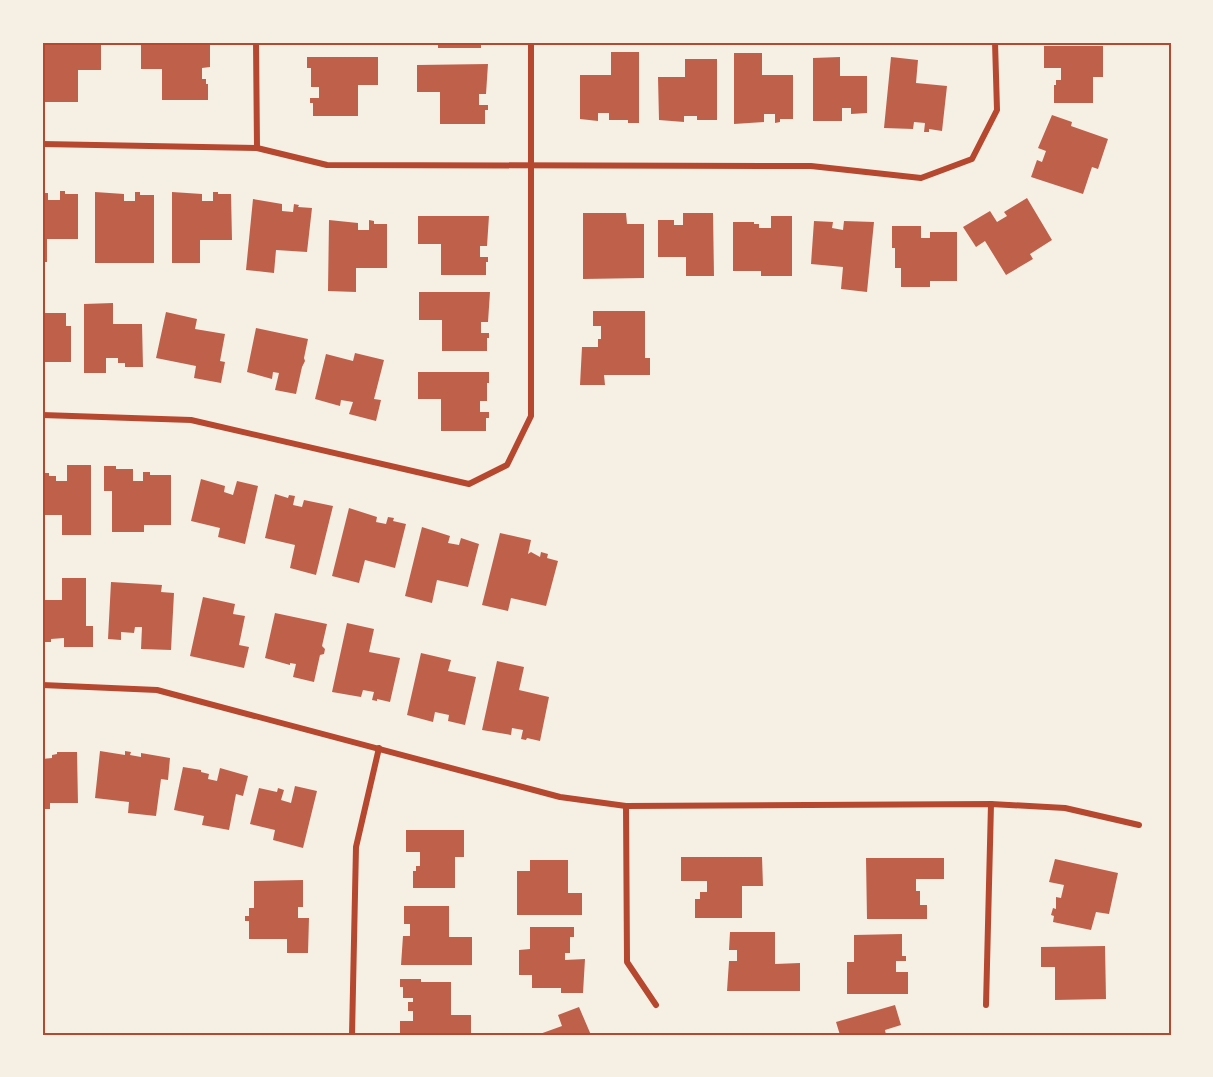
<svg xmlns="http://www.w3.org/2000/svg" width="1213" height="1077" viewBox="0 0 1213 1077" font-family="Quicksand,sans-serif">
  <rect width="100%" height="100%" fill="#f6efe4"/>
  <g fill="#bf614a">
    <path d="M188 42H210V67L202 68V79H206V84H208V100H162V69H141V44H188Z"/>
    <rect x="438" y="42" width="43" height="6"/>
    <path d="M42 43H101V70H78V102H42Z"/>
    <path d="M1044 46H1103V77H1093V103H1054V85H1056V80H1061V68H1044Z"/>
    <path d="M611 52H639V123H628V120H609V113H598V121L580 119V75H611Z"/>
    <path d="M734 53H762V75H793V119H780V122L775 123V114H764V122L734 124Z"/>
    <path d="M307 57H378V85H358V116H313V103H310V98H319V87H311V68H307Z"/>
    <path d="M840 57V76H867V113L851 114V108H842V121H813V58Z"/>
    <path d="M891 57 918 60 916 83 947 86 942 131 929 129V132H924L925 123 914 122 913 129 884 128Z"/>
    <path d="M685 59H717V120H697V116H684V122L659 120 658 77H685Z"/>
    <path d="M488 64 486 94H479V105H488V110H485V124H440V92H417V65Z"/>
    <path d="M1052 115 1072 122 1071 126 1108 139 1098 169 1092 167 1083 194 1031 177 1037 160 1042 162 1046 151 1038 148Z"/>
    <path d="M60 191H65V194H78V239H47V262H42V193H48V200H60Z"/>
    <path d="M95 192 124 194V201H135V192H140V195H154V263H95Z"/>
    <path d="M172 192 202 194V201H213V192H218V194H231L232 240H200V263H172Z"/>
    <path d="M1027 198 1052 240 1030 254 1033 259 1006 275 985 241 976 247 963 227 990 211 997 222 1007 216 1004 212Z"/>
    <path d="M253 199 282 204V211L293 212 294 204 299 205 298 207 312 208 307 252 276 250 274 273 246 270Z"/>
    <path d="M583 213H626L627 224H644V278L583 279Z"/>
    <path d="M683 213H713L714 276H686V257H658V220H674V225H683Z"/>
    <path d="M418 216H489L487 246H480V257H488V262H486V275H441V244H418Z"/>
    <path d="M771 216H792V276H761V271H733V222H754V224H759V228H771Z"/>
    <path d="M329 220 358 223V230H369V220L374 221V224H387V268H356V292L328 291Z"/>
    <path d="M814 221 833 222 832 228 843 230 844 221 874 222 867 292 841 289 843 267 811 264Z"/>
    <path d="M892 226H921V238H930V232H957V281H930V287H901V268H895V248H892Z"/>
    <path d="M419 292H490L488 322H481V333H489V338H487V351H442V320H419Z"/>
    <path d="M113 303V324H142L143 367H125V363H118V358H106V373H84V304Z"/>
    <path d="M593 311H645V358H650V375H604L605 385H580L582 347H598V339H601V326H593Z"/>
    <path d="M166 312 197 319 195 329 225 334 220 361 225 362 221 383 194 378 196 366 156 358Z"/>
    <path d="M42 313H66V326H71V362H42Z"/>
    <path d="M256 328 308 339 304 358 305 361 302 367 296 394 275 390 279 373 273 372 272 379 247 372Z"/>
    <path d="M355 353 384 360 374 399 381 400 376 421 349 414 353 402 341 400 340 406 315 399 326 354 353 361Z"/>
    <path d="M418 372H489V383H487V401H480V412H489V418H486V431H441V399H418Z"/>
    <path d="M67 465H91V535H62V515H42V473H49V476H56V481H67Z"/>
    <path d="M104 466H116V469H133V481H143V472H150V475H171V525H144V532H112V491H104Z"/>
    <path d="M201 479 225 486 224 492 233 495 237 481 258 486 245 544 218 537 220 528 191 521Z"/>
    <path d="M275 494 288 498 289 495 295 496 293 505 302 507 304 500 333 506 316 575 290 568 295 545 265 538Z"/>
    <path d="M349 508 377 517 376 522 386 524 388 517 394 518 393 521 406 524 395 568 365 560 359 583 332 576Z"/>
    <path d="M422 527 450 536 448 543 459 545 461 538 479 544 468 587 437 580 432 603 405 596Z"/>
    <path d="M500 533 531 540 528 554 531 552 540 557 541 552 548 554 547 558 558 561 546 606 511 598 508 611 482 605Z"/>
    <path d="M62 578H86V626H93V647H64V638L51 639V642H45V646H42V600H62Z"/>
    <path d="M111 582 162 585 161 592 174 593 171 650 141 649 142 627H135L134 633 121 632V640L108 639Z"/>
    <path d="M203 597 235 604 233 614 245 616 239 645 249 647 244 668 190 656Z"/>
    <path d="M275 613 327 624 322 646 325 649 324 654 320 655 314 682 293 677 296 664 290 663V665L265 658Z"/>
    <path d="M347 623 374 629 369 652 400 658 390 702 377 699V701L372 700 374 692 363 690 361 697 332 692Z"/>
    <path d="M421 653 451 660 448 671 476 677 465 725 448 721 449 715 435 712 433 722 407 715Z"/>
    <path d="M497 661 524 667 519 690 549 697 540 741 527 738 526 740 521 739 523 730 512 728 511 735 482 730Z"/>
    <path d="M100 751 125 755V751L131 752 130 755 141 757V753L170 758 168 780 161 779 156 816 128 813 129 802 95 798Z"/>
    <path d="M57 752H77L78 803H50V809H42V759L52 758V755L57 754Z"/>
    <path d="M183 767 201 770V772L209 774 208 779 217 781 220 768 248 776 243 796 236 794 229 830 202 825 204 816 174 810Z"/>
    <path d="M295 786 317 791 303 848 273 840 275 830 250 824 259 788 277 792 278 788 284 790 281 800 291 803Z"/>
    <path d="M406 830H464V857H455V888H413V871H416V866H420V852H406Z"/>
    <path d="M681 857H762L763 886H742V918H695V899H700V892H707V881H681Z"/>
    <path d="M866 858H944V879H916V891H920V905H927V919H867Z"/>
    <path d="M1055 859 1118 873 1109 914 1096 912 1091 930 1053 922 1054 916 1051 915 1053 908 1056 909V897L1061 898 1064 885 1049 882Z"/>
    <path d="M530 860H568V893H582V915H517V871H530Z"/>
    <path d="M303 880V907H298V918H309L308 953H287V939H249V921H245V916H249V908H254V881Z"/>
    <path d="M404 906H449V937H472V965H401L403 936H410V924H404Z"/>
    <path d="M530 927H574V937H570V953H565V960L585 959 583 993H561V988H532V975H519V950L530 949Z"/>
    <path d="M730 932H775V964L800 963V991H727L729 961H737V950H729Z"/>
    <path d="M902 934V956H906V961H896V972H908V994H847V962H854V935Z"/>
    <path d="M1105 946 1106 999 1055 1000V967H1041V947Z"/>
    <path d="M400 979H421V982H451V1015H471V1035H400V1021H413V1011H408V1002H413V998H403V987H400Z"/>
    <path d="M895 1005 901 1025 885 1030 886 1035H840L836 1022Z"/>
    <path d="M579 1007 591 1035H537L562 1026 558 1015Z"/>
  </g>
  <g fill="none" stroke-linecap="round" stroke-linejoin="round">
    <g stroke="#b5482f" stroke-width="6">
      <path d="M256 42 257 148"/>
      <path d="M42 144 257 148 327 165 811 166 921 178 972 159 997 110 995 42"/>
      <path d="M42 415 191 420 469 484 507 465 531 416V42"/>
      <path d="M42 685 157 690 560 797 626 806 991 804 1065 808 1139 825"/>
      <path d="M626 806 627 962 656 1005"/>
      <path d="M986 1005 991 804"/>
      <path d="M352 1035 356 847 379 748"/>
    </g>
  </g>
  <rect width="1213" height="1077" fill="none" stroke="#f6efe4" stroke-width="87"/>
  <rect x="44" y="44" width="1126" height="990" fill="none" stroke="#b5482f" stroke-width="2"/>
</svg>
